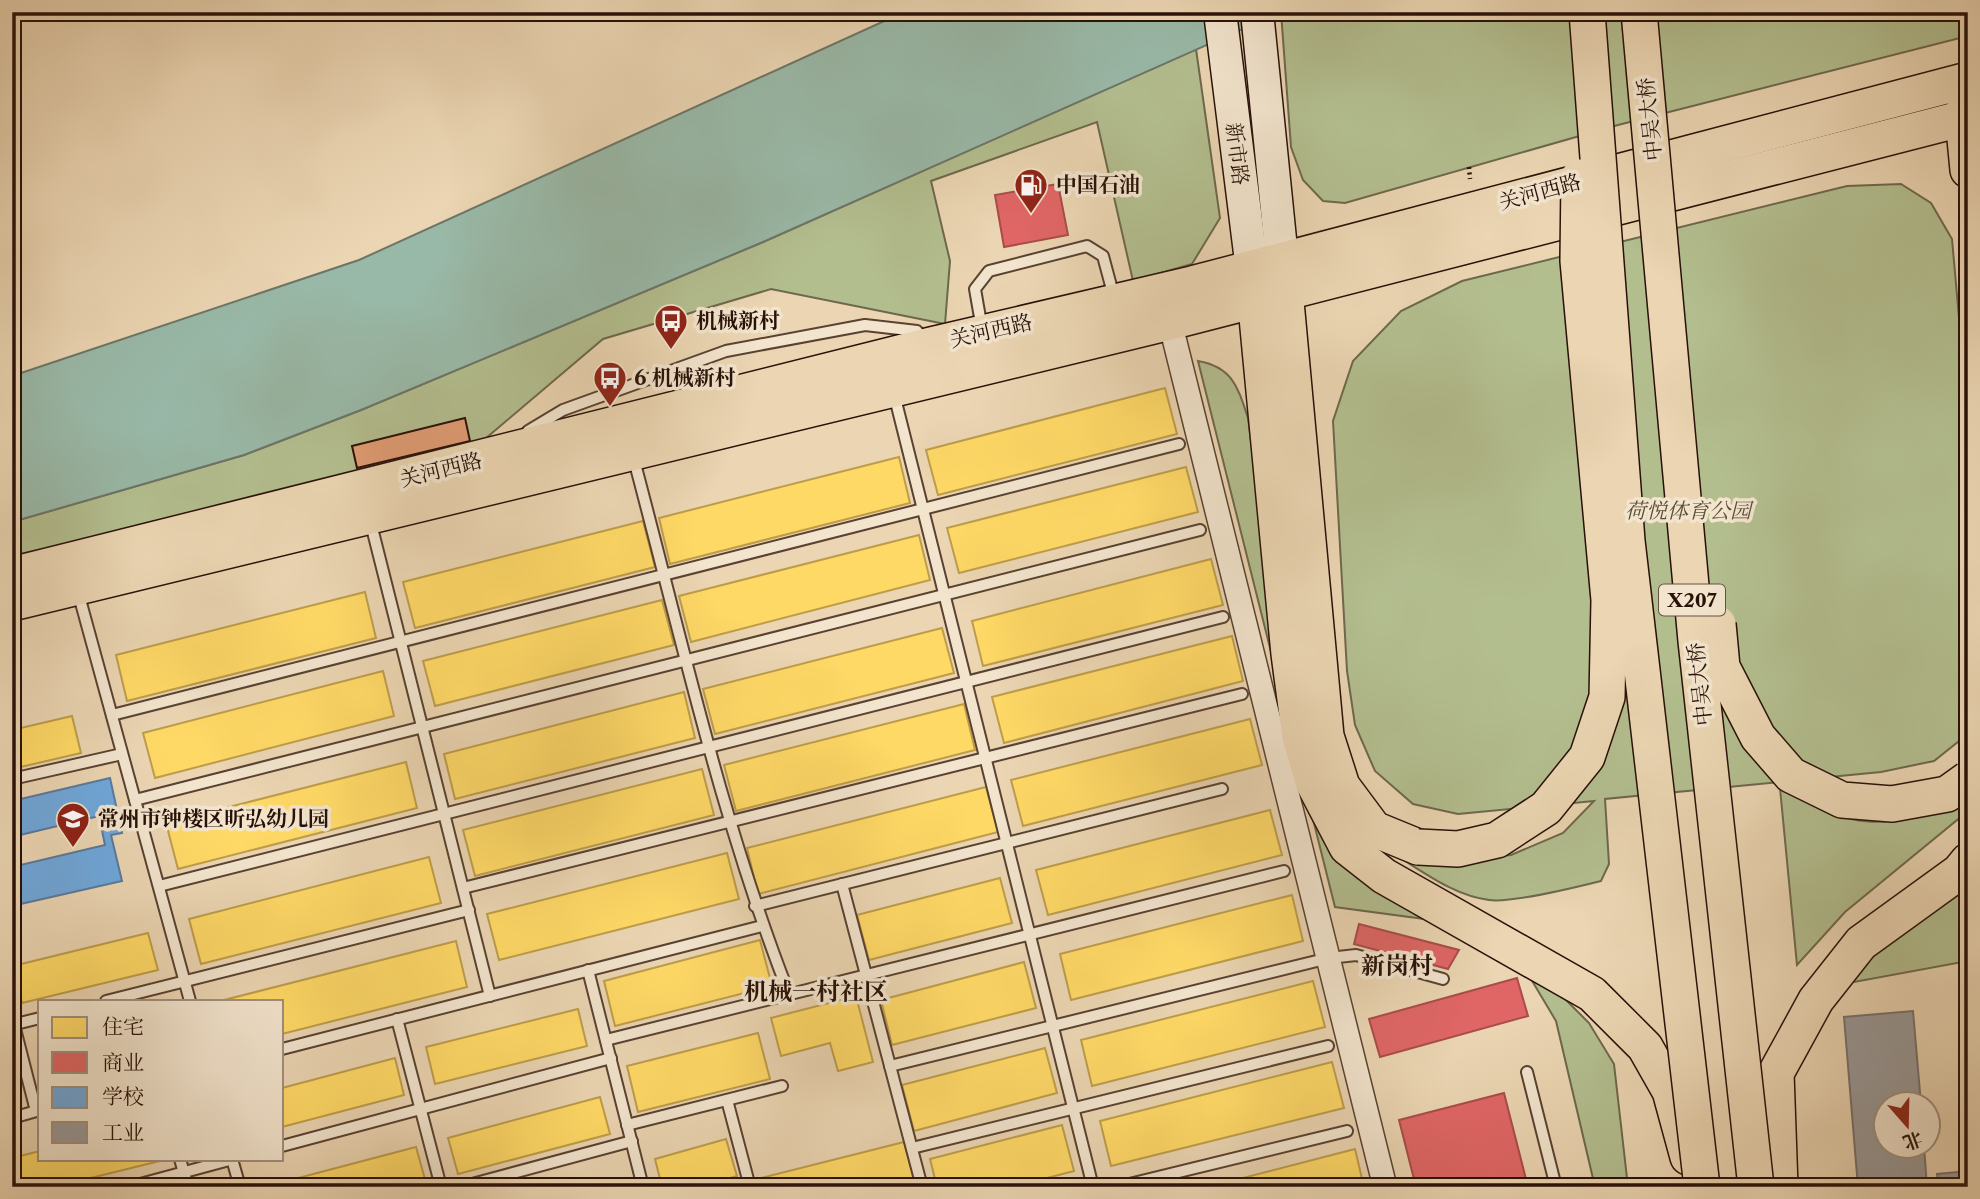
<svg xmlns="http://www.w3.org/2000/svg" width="1980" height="1199" viewBox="0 0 1980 1199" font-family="'Libre Caslon Text','Noto Serif SC',serif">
  <rect width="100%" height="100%" fill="#ebd5b2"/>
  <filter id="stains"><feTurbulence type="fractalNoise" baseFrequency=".00286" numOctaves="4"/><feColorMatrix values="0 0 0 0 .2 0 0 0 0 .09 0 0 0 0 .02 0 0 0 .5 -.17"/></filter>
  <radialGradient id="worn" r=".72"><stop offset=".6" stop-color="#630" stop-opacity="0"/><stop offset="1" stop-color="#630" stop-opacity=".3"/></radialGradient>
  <g fill="#b3be8f" stroke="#6e684c" stroke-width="2">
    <path d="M1968 12V36L1618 125 1345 203 1323 201 1303 180 1291 147 1281 12Z"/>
    <path d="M1196 49 1220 218 1192 264 1133 281 1097 122 931 181 950 261 945 324 771 289 603 339 472 450 12 556V522L244 455 361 410 763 242Z"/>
    <path d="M1901 184 1931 203 1952 239 1968 419V723L1959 741 1934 761 1881 772 1605 799 1609 864 1601 881C1577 887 1511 903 1489 900 1455 896 1425 873 1397 856L1442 861 1511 855 1563 833 1594 801 1458 814 1413 804 1375 771 1355 725 1347 671 1333 421 1353 361 1401 311 1462 281 1847 186Z"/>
    <path d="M1198 361C1233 367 1238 388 1248 418L1276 631 1310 793 1447 922 1335 907Z"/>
    <path d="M1780 788C1855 830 1881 831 1961 801L1968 811 1845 912 1797 965Z"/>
    <path d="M1968 882V961L1838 985 1883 942Z"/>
    <path d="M1525 969 1559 993 1589 1023 1614 1064 1628 1187H1595L1556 1021Z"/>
  </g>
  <path fill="#99b9a8" stroke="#6c7668" stroke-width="2" d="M904 12H1281L763 242 361 410 244 455 12 522V376L359 260Z"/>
  <g fill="#ffd966" stroke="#be9d4a" stroke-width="2">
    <path d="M1165 388 1177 434 938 495 926 450Z"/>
    <path d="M899 457 910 503 670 564 659 518Z"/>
    <path d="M1186 467 1198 512 959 573 947 528Z"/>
    <path d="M643 521 655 567 415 628 403 582Z"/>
    <path d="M919 535 930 580 691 642 679 596Z"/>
    <path d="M1211 559 1223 605 983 666 972 621Z"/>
    <path d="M365 592 376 638 127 701 116 655Z"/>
    <path d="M662 600 674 645 435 706 423 661Z"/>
    <path d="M942 628 954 673 715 734 703 689Z"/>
    <path d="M1232 636 1243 681 1004 743 992 697Z"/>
    <path d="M383 671 394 716 155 778 143 733Z"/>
    <path d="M684 692 695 738 455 799 444 754Z"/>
    <path d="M964 704 975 750 736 811 724 765Z"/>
    <path d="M72 716 81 753 12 769V730Z"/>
    <path d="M1250 719 1262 765 1023 826 1011 780Z"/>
    <path d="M406 762 417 808 178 869 166 823Z"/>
    <path d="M702 769 714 815 475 876 463 830Z"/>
    <path d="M986 787 998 832 758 894 747 848Z"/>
    <path d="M1270 810 1282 855 1048 915 1036 870Z"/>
    <path d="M727 853 739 899 499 960 487 914Z"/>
    <path d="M429 857 441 903 201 964 189 919Z"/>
    <path d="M1000 878 1012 923 869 960 857 915Z"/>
    <path d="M1292 895 1303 941 1071 1000 1060 954Z"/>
    <path d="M148 933 158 970 22 1003 13 966Z"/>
    <path d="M760 940 772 986 615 1026 604 981Z"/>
    <path d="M456 941 467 987 282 1034V1001H220Z"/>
    <path d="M1024 962 1036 1008 892 1045 881 1000Z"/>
    <path d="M1313 981 1325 1027 1092 1086 1081 1040Z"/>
    <path d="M856 996 873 1062 838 1071 830 1043 781 1056 771 1018Z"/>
    <path d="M578 1009 587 1046 435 1084 426 1047Z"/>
    <path d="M758 1033 770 1079 638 1112 627 1066Z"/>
    <path d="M1045 1048 1057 1093 914 1131 902 1085Z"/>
    <path d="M395 1058 404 1095 282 1127V1088Z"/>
    <path d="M1332 1062 1344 1108 1111 1166 1100 1121Z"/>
    <path d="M12 1069 20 1101 12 1103Z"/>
    <path d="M600 1097 610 1134 458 1174 448 1138Z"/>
    <path d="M1062 1125 1074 1171 1012 1187H937L930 1159Z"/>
    <path d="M726 1139 737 1176 699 1187H662L655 1159Z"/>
    <path d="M904 1142 916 1187H763L761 1178Z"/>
    <path d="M416 1147 426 1183 413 1187H264Z"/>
    <path d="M1355 1149 1364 1187H1208Z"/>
    <path d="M40 1151V1159H168L54 1187H14L12 1158Z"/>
  </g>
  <g fill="#e06666" stroke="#a94c4a" stroke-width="2">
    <path d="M1058 184 1068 235 1004 247 995 195Z"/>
    <path d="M1359 924 1459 950 1448 969 1354 944Z"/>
    <path d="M1517 978 1528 1016 1380 1057 1369 1019Z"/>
    <path d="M1504 1093 1528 1187H1416L1399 1120Z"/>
  </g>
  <path fill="#6fa8dc" stroke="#5a7b9c" stroke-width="2" d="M110 778 122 833 111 835 122 881 12 906V867L105 845 99 816 12 837V801Z"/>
  <g fill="#999" stroke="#77706e" stroke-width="2">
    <path d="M1913 1011 1921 1104H1885V1146H1924L1927 1187H1858L1844 1017Z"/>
    <path d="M1968 1171V1187H1939L1937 1174Z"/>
  </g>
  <path fill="#e19c74" stroke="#281108" stroke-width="2" d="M465 418 470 441 357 468 352 446Z"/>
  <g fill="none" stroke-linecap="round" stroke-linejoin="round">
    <defs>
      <g id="lane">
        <path d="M982 329 975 289 989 271 1087 246 1103 256 1114 297"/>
        <path d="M894 394 1093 1187"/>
        <path d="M528 431 563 410 726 351 865 325 917 331 924 339"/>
        <path d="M633 456C681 636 721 820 789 994"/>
        <path d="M370 520 490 996"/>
        <path d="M78 592 190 1001"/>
        <path d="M112 715 1179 444"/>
        <path d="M12 779 122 754"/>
        <path d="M135 800 1200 530"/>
        <path d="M842 884 922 1187"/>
        <path d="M159 886 1223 617"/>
        <path d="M463 888 1242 694"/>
        <path d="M755 906 1222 789"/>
        <path d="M588 970 643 1187"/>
        <path d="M106 1001 469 910"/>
        <path d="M397 1019 441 1187"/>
        <path d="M12 1025 40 1018"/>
        <path d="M14 1025 36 1111"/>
        <path d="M606 1040 1284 871"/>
        <path d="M282 1049 762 926"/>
        <path d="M890 1066 1329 958 1356 955 1443 979"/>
        <path d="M1527 1072 1556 1187"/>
        <path d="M727 1100 750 1187"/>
        <path d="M12 1118 40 1110"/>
        <path d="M627 1125 782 1086"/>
        <path d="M282 1146 611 1058"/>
        <path d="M912 1148 1328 1046"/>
        <path d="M180 1159 188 1187"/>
        <path d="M232 1159 240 1187"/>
        <path d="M129 1187 233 1159"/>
        <path d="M461 1187 632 1141"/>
        <path d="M1117 1187 1347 1131"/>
      </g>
      <path id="street" d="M1170 322 1385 1187"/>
      <g id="secondary">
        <path d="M1220 12 1252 269"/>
        <path d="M1257 12 1282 259"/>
      </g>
      <g id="primary">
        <path d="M1967 96 1963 118 1968 170"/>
        <path d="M1283 269 1326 736 1342 786 1374 829 1418 847"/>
        <path d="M1253 275 1289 654 1300 737 1314 784 1347 847 1384 876 1592 994 1645 1047 1670 1091 1688 1157"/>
        <path d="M12 575 931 345 1192 284 1968 80"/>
        <path d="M12 603 1170 322 1968 117"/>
        <path d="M1780 1187 1776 1073 1816 1000 1861 943 1959 872 1968 861"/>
      </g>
    </defs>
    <use href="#lane" stroke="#594232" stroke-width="14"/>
    <use href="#street" stroke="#594232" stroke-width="26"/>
    <use href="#secondary" stroke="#281108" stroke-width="35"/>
    <use href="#primary" stroke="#281108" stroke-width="38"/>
    <path stroke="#281108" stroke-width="4.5" stroke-dasharray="2 3.5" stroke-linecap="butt" d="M1469 167 1470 179"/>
    <use href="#lane" stroke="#f2e4cd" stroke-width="10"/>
    <use href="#street" stroke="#f2e4cd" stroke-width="23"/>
    <use href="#secondary" stroke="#f2e4cd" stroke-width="32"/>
    <use href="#primary" stroke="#ebd5b2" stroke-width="35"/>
    <defs>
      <g id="primary-bridge">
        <path d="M1587 12 1627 541 1702 1187"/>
        <path d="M1639 12 1696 641 1756 1187"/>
        <path d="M1718 624 1722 667 1758 737 1791 775 1842 800 1892 804 1947 794 1968 779"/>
        <path d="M1418 847 1458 849 1497 840 1546 808 1587 757 1607 697 1609 600 1578 261 1579 177"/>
      </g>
    </defs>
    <use href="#primary-bridge" stroke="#281108" stroke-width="38" stroke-linecap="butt"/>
    <use href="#primary-bridge" stroke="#ebd5b2" stroke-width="35"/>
  </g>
  <defs>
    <symbol id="fuel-pin" viewBox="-11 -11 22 30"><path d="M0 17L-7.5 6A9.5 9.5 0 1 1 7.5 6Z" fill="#8f2418" stroke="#f2e4cd"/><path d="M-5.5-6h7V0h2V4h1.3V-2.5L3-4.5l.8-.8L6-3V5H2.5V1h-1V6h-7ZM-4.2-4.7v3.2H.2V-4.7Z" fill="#fff"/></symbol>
    <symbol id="bus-pin" viewBox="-11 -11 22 30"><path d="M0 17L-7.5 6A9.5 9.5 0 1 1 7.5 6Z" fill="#8f2418" stroke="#f2e4cd"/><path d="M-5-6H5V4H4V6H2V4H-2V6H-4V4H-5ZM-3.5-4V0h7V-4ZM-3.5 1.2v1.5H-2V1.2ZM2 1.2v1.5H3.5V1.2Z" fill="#fff"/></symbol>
    <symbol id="school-pin" viewBox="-11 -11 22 30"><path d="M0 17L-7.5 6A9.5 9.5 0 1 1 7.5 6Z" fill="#8f2418" stroke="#f2e4cd"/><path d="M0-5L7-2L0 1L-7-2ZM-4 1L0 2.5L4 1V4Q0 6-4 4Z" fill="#fff"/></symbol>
  </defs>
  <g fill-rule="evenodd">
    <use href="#fuel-pin" x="1012" y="166" width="38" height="52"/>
    <use href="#bus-pin" x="652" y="302" width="38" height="52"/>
    <use href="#bus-pin" x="591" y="359" width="38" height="52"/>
    <use href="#school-pin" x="54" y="800" width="38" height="52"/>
  </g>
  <g text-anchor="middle" stroke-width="7" stroke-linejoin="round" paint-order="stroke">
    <rect fill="#f2e4cd" stroke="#655043" stroke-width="2" x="1659" y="584.5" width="66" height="31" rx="5"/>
    <g font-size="19" font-weight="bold" fill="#281108">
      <text x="1692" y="607">X207</text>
    </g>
    <g font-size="21" fill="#281108" stroke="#f2e4cd">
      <text transform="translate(1650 119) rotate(-96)" y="7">中吴大桥</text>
      <text transform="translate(1237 154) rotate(83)" y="7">新市路</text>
      <text transform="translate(1540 192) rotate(-15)" y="7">关河西路</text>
      <text transform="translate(991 331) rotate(-13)" y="7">关河西路</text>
      <text transform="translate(441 470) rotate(-14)" y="7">关河西路</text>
      <text transform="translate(1700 684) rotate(-96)" y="7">中吴大桥</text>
    </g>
    <g font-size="21" font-weight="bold" fill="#281108" stroke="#f2e4cd" text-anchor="start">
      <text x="1056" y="192">中国石油</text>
      <text x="696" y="328">机械新村</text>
      <text x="634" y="385">6 机械新村</text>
      <text x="98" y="826">常州市钟楼区昕弘幼儿园</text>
    </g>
    <g font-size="21" font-style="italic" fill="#594e37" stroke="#f2e4cd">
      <text x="1688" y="518">荷悦体育公园</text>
    </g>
    <g font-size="24" font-weight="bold" fill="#281108" stroke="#f2e4cd">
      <text x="1397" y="974">新岗村</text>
      <text x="816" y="1000">机械一村社区</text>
    </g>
  </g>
  <rect width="1980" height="1199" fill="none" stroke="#ebd5b2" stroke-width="42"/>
  <rect x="14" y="14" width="1952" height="1171" fill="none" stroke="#281108" stroke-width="3.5"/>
  <rect x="21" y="21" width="1938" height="1157" fill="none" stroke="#281108" stroke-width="2"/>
  <rect x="38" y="1000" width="245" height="161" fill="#f2e4cd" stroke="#a1907e" stroke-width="2"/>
  <rect x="52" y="1017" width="35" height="21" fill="#ffd966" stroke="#a1907e" stroke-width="2"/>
  <text x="102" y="1034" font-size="21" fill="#281108">住宅</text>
  <rect x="52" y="1052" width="35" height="21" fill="#e06666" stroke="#a1907e" stroke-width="2"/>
  <text x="102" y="1070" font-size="21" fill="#281108">商业</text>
  <rect x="52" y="1087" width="35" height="21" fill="#6fa8dc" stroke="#a1907e" stroke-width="2"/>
  <text x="102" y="1104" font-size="21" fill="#281108">学校</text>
  <rect x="52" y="1122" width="35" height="21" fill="#999999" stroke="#a1907e" stroke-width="2"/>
  <text x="102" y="1140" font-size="21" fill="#281108">工业</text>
  <g transform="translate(1907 1125) rotate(160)"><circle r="33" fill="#f2e4cd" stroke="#a1907e" stroke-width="2"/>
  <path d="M0-5L12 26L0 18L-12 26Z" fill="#8f2418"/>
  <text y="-10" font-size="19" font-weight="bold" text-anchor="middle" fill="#281108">北</text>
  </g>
  <rect width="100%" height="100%" filter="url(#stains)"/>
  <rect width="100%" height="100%" fill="url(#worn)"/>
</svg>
